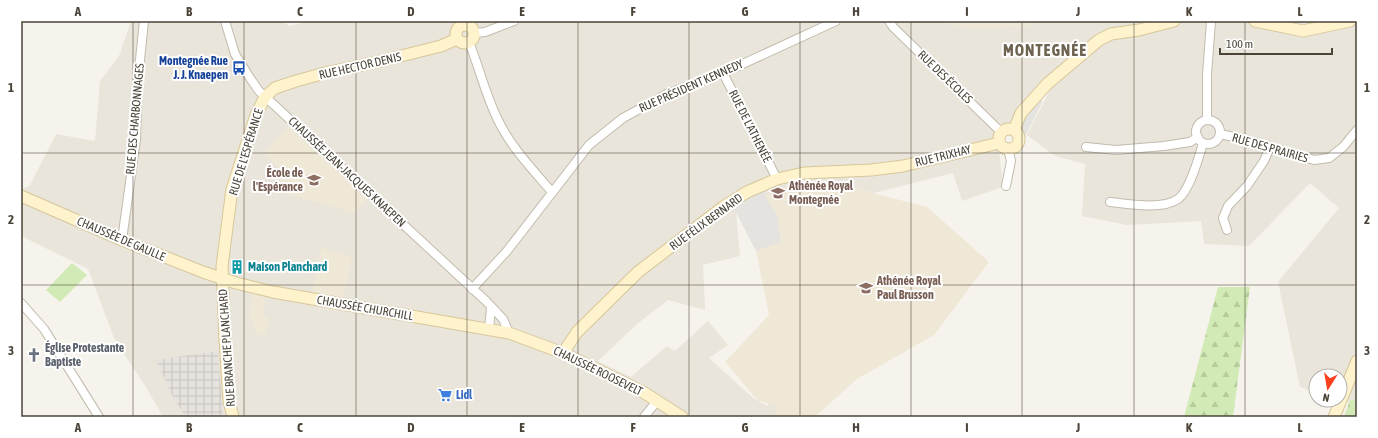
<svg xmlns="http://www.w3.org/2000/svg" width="1378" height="438" viewBox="0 0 1378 438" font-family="'Asap Condensed',sans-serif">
  <defs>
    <pattern id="industrial-grid" width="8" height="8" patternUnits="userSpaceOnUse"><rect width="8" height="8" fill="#e6e2dd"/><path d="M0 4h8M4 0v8" fill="none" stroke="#c7c3be"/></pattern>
    <pattern id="forest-firs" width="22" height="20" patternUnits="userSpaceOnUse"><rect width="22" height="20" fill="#d2eab5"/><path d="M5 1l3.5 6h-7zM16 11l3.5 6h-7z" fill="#b6ca9c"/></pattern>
  </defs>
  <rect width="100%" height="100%" fill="#f6f3ec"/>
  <g fill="#eae5da">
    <path d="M131 21H282L289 26 310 21H420L422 23 425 21H883L895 35 975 110 999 135 998 141 1003 187 962 201 953 173 874 193 823 180 793 184 765 196 736 212 740 256 703 265 705 310 668 300 637 324 598 361 631 377 667 346 675 351 708 321 728 345 709 358 753 398 767 406 777 394 785 417H163L147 389 114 338 88 269 21 236V190L30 185 56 134 95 141 100 81 119 56Z"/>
    <path d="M892 21H1157L1112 32 1012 123 1002 124 997 122Z"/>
    <path d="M1165 21H1357V406L1340 400V376H1316V392L1300 387 1278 282 1339 208 1310 183 1249 246 1204 244 1201 221 1127 225 1082 216 1085 164 1055 156 1027 135 1052 86 1100 43Z"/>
  </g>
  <path fill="url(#industrial-grid)" d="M218 351 223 417H186L174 399 156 360Z"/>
  <g fill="#efe8d6">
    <path d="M932 21H1030L1028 26 971 28Z"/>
    <path d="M289 126 367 199 354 213 282 192 279 168 264 154Z"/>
    <path d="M823 180 927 207 989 262 934 335 857 379 815 417H773L778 406 758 401 725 362 769 315 756 251 736 212 765 196 793 184Z"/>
    <path d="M322 248 352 257 343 299 312 292Z"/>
    <path d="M252 293 266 298 262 316 269 318 264 336 255 333 254 322 249 320Z"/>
  </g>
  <g fill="url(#forest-firs)">
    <path d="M1218 287H1250L1233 417H1184Z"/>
    <path d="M1350 400 1357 401V417H1344Z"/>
  </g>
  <path fill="#d2eab5" d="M72 263 87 275 60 302 46 290Z"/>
  <g fill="#e5e3e0">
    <path d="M1040 100 1043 101 1026 135 1022 133 1020 128 1025 117Z"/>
    <path d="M764 189 765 196 777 215 781 242 756 251 736 212 730 206Z"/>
  </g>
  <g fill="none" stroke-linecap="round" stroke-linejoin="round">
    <defs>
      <g id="street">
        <path d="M225 21 235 54 250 78 259 91 486 301 503 319 509 333"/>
        <path d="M889 21 893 27 1001 132"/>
        <path d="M474 33 485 32 514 21"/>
        <path d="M469 42C479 67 485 93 497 118 510 146 532 169 552 192"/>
        <path d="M723 73 777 179"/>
        <path d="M1207 120V75L1211 21"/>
        <circle cx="1208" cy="132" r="12"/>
        <path d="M1220 134 1243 139 1314 160 1329 158 1343 147 1357 130"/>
        <path d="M1086 147 1116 150 1164 146 1190 142 1198 137"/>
        <path d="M1006 186 1011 161 1008 149"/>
        <path d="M1110 202C1128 204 1163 210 1178 199 1190 190 1199 157 1203 143"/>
        <path d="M1227 230 1223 218 1228 206 1247 186 1264 161 1270 147"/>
        <path d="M122 240 136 139 138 79 144 21"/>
        <path d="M472 289 507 251 589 145 623 118 667 94 723 73 836 21"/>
        <path d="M21 303 44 329 99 417"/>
        <path d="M489 329 491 308"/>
        <path d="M644 417 657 401"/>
      </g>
      <g id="secondary">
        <path d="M1255 21 1303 31 1350 21"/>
        <circle cx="465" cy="34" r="9"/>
        <circle cx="1009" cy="139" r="10"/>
        <path d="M1014 130 1021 113 1047 84 1099 40 1111 34 1139 30 1174 21"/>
        <path d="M21 196 122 240 203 272 236 283 273 292 509 333 563 353 643 392 682 417"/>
        <path d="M563 353 577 332 638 272 723 207 747 192 777 179 804 173 871 170 903 166 999 143"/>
        <path d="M233 417 229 401 225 340 222 266 232 189 256 115 265 97 275 88 296 81 325 73 377 62 441 46 457 39"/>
        <path d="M1334 417 1357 361"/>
      </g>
    </defs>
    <use href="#street" stroke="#c2bbae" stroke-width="10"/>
    <use href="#secondary" stroke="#d6c79b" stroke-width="13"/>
    <use href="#street" stroke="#fff" stroke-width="8"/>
    <use href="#secondary" stroke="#fff3cd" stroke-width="11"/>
  </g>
  <path fill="none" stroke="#4b4439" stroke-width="1" stroke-opacity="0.55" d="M133 21V417M244 21V417M356 21V417M467 21V417M578 21V417M689 21V417M800 21V417M911 21V417M1022 21V417M1134 21V417M1245 21V417M21 153H1357M21 285H1357"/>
  <defs>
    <symbol id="bus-bare" viewBox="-9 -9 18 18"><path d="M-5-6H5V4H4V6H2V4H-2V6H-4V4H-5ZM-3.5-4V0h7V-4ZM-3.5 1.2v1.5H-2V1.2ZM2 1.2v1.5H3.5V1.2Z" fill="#1a4fb4" stroke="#fff" stroke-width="2.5" paint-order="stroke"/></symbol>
    <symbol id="school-bare" viewBox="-9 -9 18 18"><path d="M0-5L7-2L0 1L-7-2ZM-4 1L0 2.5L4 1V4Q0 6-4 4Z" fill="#8d6e63" stroke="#fff" stroke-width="2.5" paint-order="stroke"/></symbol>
    <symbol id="building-bare" viewBox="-9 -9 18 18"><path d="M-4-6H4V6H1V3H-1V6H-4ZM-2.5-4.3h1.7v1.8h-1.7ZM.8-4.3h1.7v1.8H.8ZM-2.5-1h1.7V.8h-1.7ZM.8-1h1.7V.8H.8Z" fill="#0f9aa8" stroke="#fff" stroke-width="2.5" paint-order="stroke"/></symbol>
    <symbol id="church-bare" viewBox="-9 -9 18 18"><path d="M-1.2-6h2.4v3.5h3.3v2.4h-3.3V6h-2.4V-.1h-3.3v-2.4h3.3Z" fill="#6b7280" stroke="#fff" stroke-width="2.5" paint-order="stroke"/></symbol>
    <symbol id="supermarket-bare" viewBox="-9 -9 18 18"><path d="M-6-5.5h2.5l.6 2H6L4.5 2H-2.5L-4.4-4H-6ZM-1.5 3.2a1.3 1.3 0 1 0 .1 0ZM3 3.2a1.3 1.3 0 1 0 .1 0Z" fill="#3f7fe0" stroke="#fff" stroke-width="2.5" paint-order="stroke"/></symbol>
  </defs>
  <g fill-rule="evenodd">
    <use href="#bus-bare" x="229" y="58" width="20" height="20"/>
    <use href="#school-bare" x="304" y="170" width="20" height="20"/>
    <use href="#school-bare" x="768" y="183" width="20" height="20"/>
    <use href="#building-bare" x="227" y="257" width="20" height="20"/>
    <use href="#school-bare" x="856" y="278" width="20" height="20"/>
    <use href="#church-bare" x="24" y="345" width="20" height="20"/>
    <use href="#supermarket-bare" x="435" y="385" width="20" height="20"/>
  </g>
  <g text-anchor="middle" stroke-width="4" stroke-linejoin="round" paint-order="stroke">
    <g font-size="12" font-weight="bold" fill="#164399" stroke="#fff" text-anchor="end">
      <text x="228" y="65">Montegnée Rue<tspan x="228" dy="14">J. J. Knaepen</tspan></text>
    </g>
    <g font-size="12" fill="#4b4439" stroke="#fff">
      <text transform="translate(360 66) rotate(-13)" y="4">RUE HECTOR DENIS</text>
      <text transform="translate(945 77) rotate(44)" y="4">RUE DES ÉCOLES</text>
      <text transform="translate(691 86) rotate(-24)" y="4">RUE PRÉSIDENT KENNEDY</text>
      <text transform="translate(135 119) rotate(-85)" y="4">RUE DES CHARBONNAGES</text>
      <text transform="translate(750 126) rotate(63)" y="4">RUE DE L'ATHENÉE</text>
      <text transform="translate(1270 148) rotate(16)" y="4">RUE DES PRAIRIES</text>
      <text transform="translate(246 152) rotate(-73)" y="4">RUE DE L'ESPÉRANCE</text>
      <text transform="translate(943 156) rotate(-14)" y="4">RUE TRIXHAY</text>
      <text transform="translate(347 172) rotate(43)" y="4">CHAUSSÉE JEAN-JACQUES KNAEPEN</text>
      <text transform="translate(706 222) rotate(-36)" y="4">RUE FÉLIX BERNARD</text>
      <text transform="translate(121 239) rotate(23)" y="4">CHAUSSÉE DE GAULLE</text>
      <text transform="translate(365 308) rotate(10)" y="4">CHAUSSÉE CHURCHILL</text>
      <text transform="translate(227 348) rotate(-94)" y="4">RUE BRANCHE PLANCHARD</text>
      <text transform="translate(598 371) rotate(26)" y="4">CHAUSSÉE ROOSEVELT</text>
    </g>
    <g font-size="12" font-weight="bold" fill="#785e54" stroke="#fff" text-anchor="start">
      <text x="303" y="177" text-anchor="end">École de<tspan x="303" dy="14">l'Espérance</tspan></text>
      <text x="789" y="190">Athénée Royal<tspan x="789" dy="14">Montegnée</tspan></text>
      <text x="877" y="285">Athénée Royal<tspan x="877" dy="14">Paul Brusson</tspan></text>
    </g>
    <g font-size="12" font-weight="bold" fill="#0d838f" stroke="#fff" text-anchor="start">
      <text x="248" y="271">Maison Planchard</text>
    </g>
    <g font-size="12" font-weight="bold" fill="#5b616d" stroke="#fff" text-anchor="start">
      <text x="45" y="352">Église Protestante<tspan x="45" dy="14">Baptiste</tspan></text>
    </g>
    <g font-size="12" font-weight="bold" fill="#366cbe" stroke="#fff" text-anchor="start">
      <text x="456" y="399">Lidl</text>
    </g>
    <g font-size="16" font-weight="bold" letter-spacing="1" fill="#6e6250" stroke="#fff">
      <text x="1045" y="56">MONTEGNÉE</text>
    </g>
  </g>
  <rect width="1378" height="438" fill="none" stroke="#ffffff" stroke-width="44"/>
  <g transform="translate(1328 388) rotate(191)"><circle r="19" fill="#ffffff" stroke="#b7b4b0"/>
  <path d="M0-3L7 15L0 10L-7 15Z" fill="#fc3f1d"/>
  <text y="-6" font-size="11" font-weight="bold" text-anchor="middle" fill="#4b4439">N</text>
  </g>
  <path d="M1220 48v6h112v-6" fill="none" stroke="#4b4439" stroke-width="2"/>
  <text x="1226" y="48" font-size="12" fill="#4b4439" stroke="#ffffff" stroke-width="3" paint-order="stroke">100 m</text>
  <rect x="22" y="22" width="1334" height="394" fill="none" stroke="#4b4439" stroke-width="1.5"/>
  <g font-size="13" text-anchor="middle" font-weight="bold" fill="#4b4439">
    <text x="78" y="16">A</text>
    <text x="189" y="16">B</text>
    <text x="300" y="16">C</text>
    <text x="411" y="16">D</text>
    <text x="522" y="16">E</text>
    <text x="633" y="16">F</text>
    <text x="745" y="16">G</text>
    <text x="856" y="16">H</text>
    <text x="967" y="16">I</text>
    <text x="1078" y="16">J</text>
    <text x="1189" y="16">K</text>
    <text x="1300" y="16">L</text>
    <text x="11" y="92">1</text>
    <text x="1367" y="92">1</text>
    <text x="11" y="224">2</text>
    <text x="1367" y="224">2</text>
    <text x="11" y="355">3</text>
    <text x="1367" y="355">3</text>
    <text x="78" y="432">A</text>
    <text x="189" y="432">B</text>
    <text x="300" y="432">C</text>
    <text x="411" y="432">D</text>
    <text x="522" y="432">E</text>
    <text x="633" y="432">F</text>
    <text x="745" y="432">G</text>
    <text x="856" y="432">H</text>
    <text x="967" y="432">I</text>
    <text x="1078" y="432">J</text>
    <text x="1189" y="432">K</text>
    <text x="1300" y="432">L</text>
  </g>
</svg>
